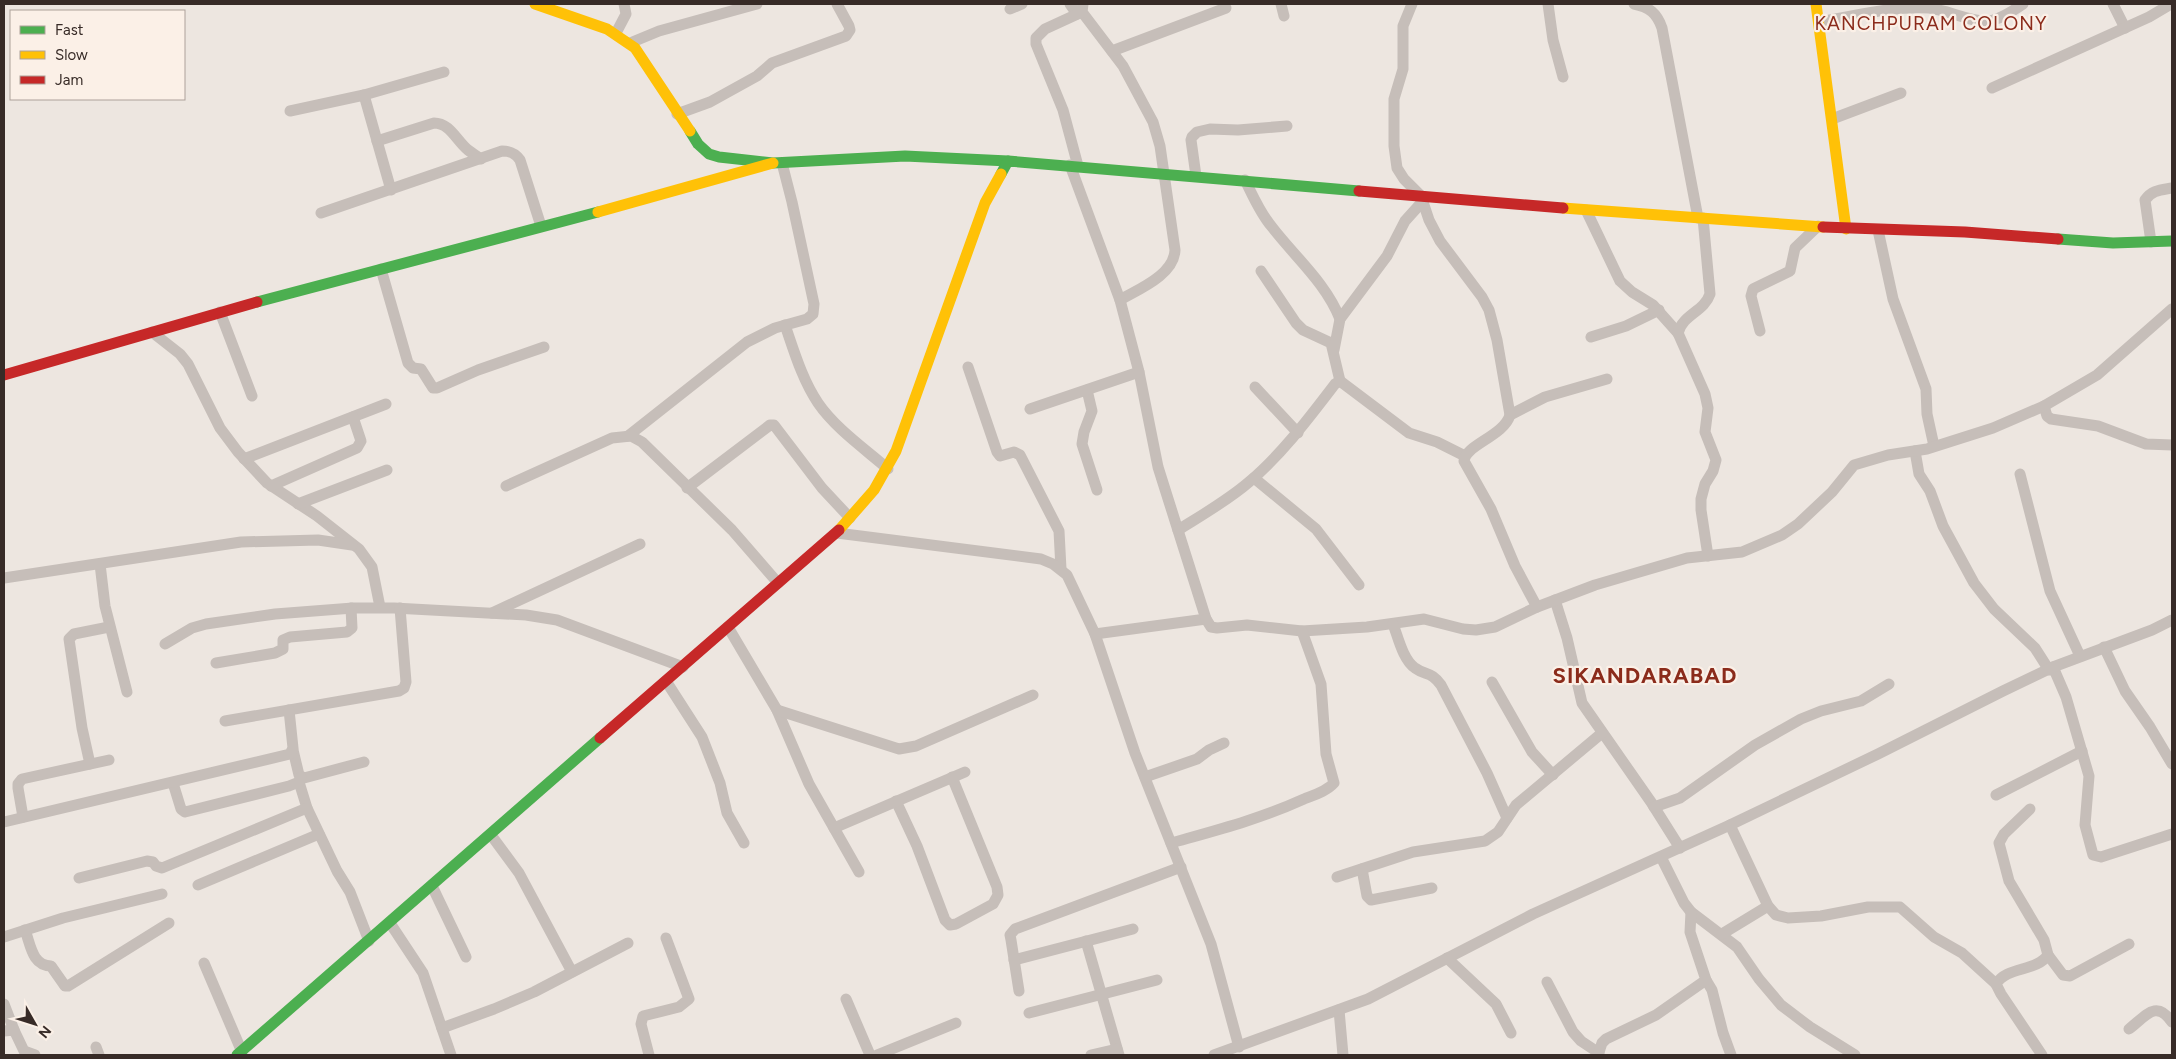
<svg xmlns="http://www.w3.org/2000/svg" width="2176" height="1059" viewBox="0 0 2176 1059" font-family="Figtree,sans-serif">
  <rect width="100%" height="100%" fill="#ede6e0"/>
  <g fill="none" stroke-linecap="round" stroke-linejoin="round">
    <g stroke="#c6beb9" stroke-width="11">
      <path d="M1070 4 1077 14"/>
      <path d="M1083 4 1082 12 1123 66 1153 122 1160 146 1175 250C1174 275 1139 289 1120 300"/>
      <path d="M1281 4 1284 16"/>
      <path d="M1548 4 1553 40 1563 77"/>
      <path d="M1634 4C1649 7 1657 13 1662 28L1698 218"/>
      <path d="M2113 4 2125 28"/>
      <path d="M1010 9 1022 4"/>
      <path d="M1819 22C1855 16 1892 6 1929 8 1948 10 1972 23 1989 21 2001 19 2013 11 2023 4"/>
      <path d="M616 33 626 14 624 4"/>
      <path d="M630 43 659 31 757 4"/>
      <path d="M1112 51 1226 8"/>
      <path d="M1992 88 2149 17 2171 4"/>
      <path d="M290 111 364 95"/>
      <path d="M677 114 710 102 757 76 772 63 846 36 850 30 849 26 837 4"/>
      <path d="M1832 119 1901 93"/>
      <path d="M377 141 434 123C450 123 456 140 468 150 472 153 477 156 481 159"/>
      <path d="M1070 165 1120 300 1139 372 1158 467 1206 619 1095 634"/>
      <path d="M1078 166 1063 110 1036 44V38L1045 29 1082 12"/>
      <path d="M1196 176 1191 140 1192 137 1197 132 1210 129 1238 130 1287 126"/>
      <path d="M1245 180C1253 196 1260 213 1272 227 1295 257 1326 283 1340 319"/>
      <path d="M391 190 364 95 444 72"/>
      <path d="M1586 210 1620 281 1632 292 1653 305 1678 333"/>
      <path d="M321 213 502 151C510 151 515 153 520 160L541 226"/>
      <path d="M1703 218 1710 294C1704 312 1683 314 1678 333L1705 394 1708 408 1705 432 1716 460 1713 471 1705 484 1701 499V510L1708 556"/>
      <path d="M1878 230 1893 299 1926 389 1927 414 1934 446"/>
      <path d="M2151 242 2145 200C2152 190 2161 190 2172 188"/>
      <path d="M381 269 408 363 413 368 421 369 433 388H437L478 370 544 347"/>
      <path d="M1261 271 1296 323 1303 330 1331 343 1340 381"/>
      <path d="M220 312 252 396"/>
      <path d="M785 325C794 351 802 379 818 403 835 428 865 449 888 469"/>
      <path d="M1760 331 1751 296 1753 289 1790 271 1795 248 1818 226"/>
      <path d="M152 332 180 354 188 364 220 428 238 452 267 483 317 516 359 549 372 567 380 607"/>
      <path d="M1591 337 1626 326 1659 310"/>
      <path d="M1334 350 1340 319 1387 256 1405 221 1423 201"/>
      <path d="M968 367 997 452 1000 456 1014 452 1020 455 1059 531 1061 569"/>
      <path d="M1255 387 1298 433"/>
      <path d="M1087 390 1092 411 1084 432 1082 444 1097 490"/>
      <path d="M2044 406 2047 416 2051 419 2098 426 2146 444 2172 445"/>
      <path d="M1030 409 1139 372"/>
      <path d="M1510 415 1545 397 1607 379"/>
      <path d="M628 436 747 342 775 328 807 319 813 314 814 304 792 202 782 163"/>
      <path d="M1915 451 1919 474 1930 491 1943 526 1974 583 1994 609 2035 648 2049 670"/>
      <path d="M244 459 386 404"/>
      <path d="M2020 474 2050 591 2080 656"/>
      <path d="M1254 478 1316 529 1359 585"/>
      <path d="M271 486 357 448 361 441 353 417"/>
      <path d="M506 486 612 438 631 436 642 442 732 530 778 583"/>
      <path d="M687 488 770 425H774L822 488 850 518"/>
      <path d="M298 504 387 470"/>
      <path d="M1178 530C1202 515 1227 501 1249 482 1282 454 1309 418 1335 384L1340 381 1409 433 1437 442 1465 456"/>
      <path d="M837 533 1041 559 1053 564 1067 575 1095 634 1135 753 1211 944 1239 1047"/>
      <path d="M100 564 105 606 127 692"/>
      <path d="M4 578 241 542 318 540 352 545"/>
      <path d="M1555 600 1567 638 1582 703 1651 802 1680 848"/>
      <path d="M1537 607 1595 585 1687 558 1742 552 1782 535 1798 524 1832 492 1854 465 1888 455 1927 449 1993 428 2044 406 2097 375 2172 309"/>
      <path d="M492 613 640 544"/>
      <path d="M1206 619 1211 627 1217 628 1247 625 1302 631 1367 627 1424 619 1463 629 1476 630 1495 627 1537 607 1515 566 1491 509 1464 461C1465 445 1504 436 1510 415L1497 340 1489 310 1482 297 1440 241 1429 220 1421 196 1404 179 1397 168 1394 146V99L1403 69V26L1412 4"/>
      <path d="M1393 624C1398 637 1403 660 1415 668 1426 676 1431 671 1441 685L1487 773 1507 818"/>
      <path d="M728 627 777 710 809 784 859 872"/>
      <path d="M165 644 192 628 206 624 275 614 353 608H394L526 615 557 620 683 667"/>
      <path d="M2104 647 2125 691 2150 727 2172 764"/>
      <path d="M216 663 275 653 283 649V640L290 637 347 632 352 628 351 608"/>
      <path d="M2053 667 2066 697 2089 776 2085 825 2093 855 2101 857 2172 834"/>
      <path d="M666 681 702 737 720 783 727 813 744 843"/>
      <path d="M1492 682 1532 752 1553 775"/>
      <path d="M777 710 899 749 916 746 1033 695"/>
      <path d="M225 721 399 691 404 688 406 682 400 608"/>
      <path d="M293 750 299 775 304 778 364 762"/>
      <path d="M90 764 82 728 69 639 74 634 109 627"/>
      <path d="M1145 777 1197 759 1209 750 1224 743"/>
      <path d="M299 782 307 808 337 871 350 892 369 941"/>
      <path d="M173 783 181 809 185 812 289 786 299 782 301 777"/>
      <path d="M1996 795 2082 751"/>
      <path d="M896 801 917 846 945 920 950 925 956 924 993 904 998 895 997 887 952 777"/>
      <path d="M1654 807 1680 798 1755 745 1801 719 1821 711 1861 701 1889 684"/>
      <path d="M2030 809 2004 834 1999 843 2009 881 2044 940 2048 955C2036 972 2007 966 1996 984L2001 994 2042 1055"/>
      <path d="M23 817 18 788V784L22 779 109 760"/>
      <path d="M4 822 290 754 293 748 289 710"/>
      <path d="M1730 825 1768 906 1776 915 1788 918 1821 916 1868 907H1900L1934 937 1962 953 1996 984"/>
      <path d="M834 828 965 772"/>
      <path d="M491 835 519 873 572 972"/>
      <path d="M1171 843C1217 830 1260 819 1304 799 1314 795 1327 791 1334 783L1326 754 1321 684 1302 631"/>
      <path d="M1661 857 1684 903 1691 912 1737 947 1759 979 1781 1005 1810 1027 1855 1055"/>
      <path d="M1362 869 1367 896 1371 900 1432 888"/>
      <path d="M1337 877 1413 852 1485 841 1498 832 1516 805 1602 733"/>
      <path d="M79 878 147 861 153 862 156 866 162 868 307 808"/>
      <path d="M198 885 319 834"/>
      <path d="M432 886 466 957"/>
      <path d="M390 923 423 973 451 1055"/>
      <path d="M25 930C31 946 32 965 51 966L65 986H68L169 923"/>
      <path d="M1722 934 1768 906"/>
      <path d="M4 937 63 918 162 894"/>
      <path d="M1086 941 1119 1055"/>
      <path d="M2048 955 2063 975 2070 976 2129 944"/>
      <path d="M1447 958 1496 1004 1511 1033"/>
      <path d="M1014 960 1133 929"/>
      <path d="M204 963 242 1052"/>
      <path d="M1706 980 1712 990 1723 1033 1731 1055"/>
      <path d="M1547 982 1573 1032 1581 1041 1599 1053"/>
      <path d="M1019 991 1011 940 1010 935 1015 929 1181 867"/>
      <path d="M846 999 870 1055"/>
      <path d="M4 1004 14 1030"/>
      <path d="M1339 1010 1343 1055"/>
      <path d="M1029 1013 1157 980"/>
      <path d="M442 1028 494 1009 534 992 628 943"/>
      <path d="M2129 1029C2146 1016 2156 999 2172 1022"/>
      <path d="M4 1031 14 1030 24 1051 35 1055"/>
      <path d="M96 1047 99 1055"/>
      <path d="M649 1055 641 1024 643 1016 679 1007 689 999 666 938"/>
      <path d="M877 1055 956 1023"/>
      <path d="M1091 1055 1117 1049"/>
      <path d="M1214 1055 1368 999 1533 914 1730 825 1878 754 2003 691 2053 667 2152 630 2172 620"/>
      <path d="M1598 1055 1602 1043 1606 1039 1656 1015 1706 980 1690 932 1691 912"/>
    </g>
    <g stroke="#4caf50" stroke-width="11">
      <path d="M690 131 698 144 709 154 719 157 773 163 905 156 1008 161"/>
      <path d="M1001 174 1008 161 1359 191"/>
      <path d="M2058 239 2113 243 2172 241"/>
      <path d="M257 302 598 212"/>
      <path d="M237 1055 600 738"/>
    </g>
    <g stroke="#ffc107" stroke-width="11">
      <path d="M535 4 607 29 635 48 690 131"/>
      <path d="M1816 4 1846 229"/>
      <path d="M1563 208 1823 227"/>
      <path d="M598 212 773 163"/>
      <path d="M839 530 874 490 896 451 985 203 1001 174"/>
    </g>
    <g stroke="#c62828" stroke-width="11">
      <path d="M1359 191 1563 208"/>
      <path d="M1823 227 1965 232 2058 239"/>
      <path d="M4 375 257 302"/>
      <path d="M600 738 839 530"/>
    </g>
  </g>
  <g text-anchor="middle" stroke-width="4.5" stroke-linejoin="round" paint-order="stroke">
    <g font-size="19" letter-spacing="1" fill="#8b2b1b" stroke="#fbf0e7">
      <text x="1931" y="30">KANCHPURAM COLONY</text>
    </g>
    <g font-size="22" font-weight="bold" letter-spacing="1" fill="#8b2b1b" stroke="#fbf0e7">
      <text x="1645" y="683">SIKANDARABAD</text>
    </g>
  </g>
  <rect width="2176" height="1059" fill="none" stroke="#372b27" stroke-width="10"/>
  <rect x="10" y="10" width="175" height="90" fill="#fbf0e7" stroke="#ada19a"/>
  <rect x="20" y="26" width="25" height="8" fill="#4caf50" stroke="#ada19a"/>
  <text x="55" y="35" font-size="15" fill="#372b27">Fast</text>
  <rect x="20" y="51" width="25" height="8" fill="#ffc107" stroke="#ada19a"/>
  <text x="55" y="60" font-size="15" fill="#372b27">Slow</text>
  <rect x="20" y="76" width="25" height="8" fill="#c62828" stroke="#ada19a"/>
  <text x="55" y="85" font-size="15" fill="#372b27">Jam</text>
  <g transform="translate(35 1024) rotate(129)" stroke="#fbf0e7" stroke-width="4" paint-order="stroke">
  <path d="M0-4L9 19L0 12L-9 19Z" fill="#372b27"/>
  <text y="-8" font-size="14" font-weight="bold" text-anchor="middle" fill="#372b27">N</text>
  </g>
</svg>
